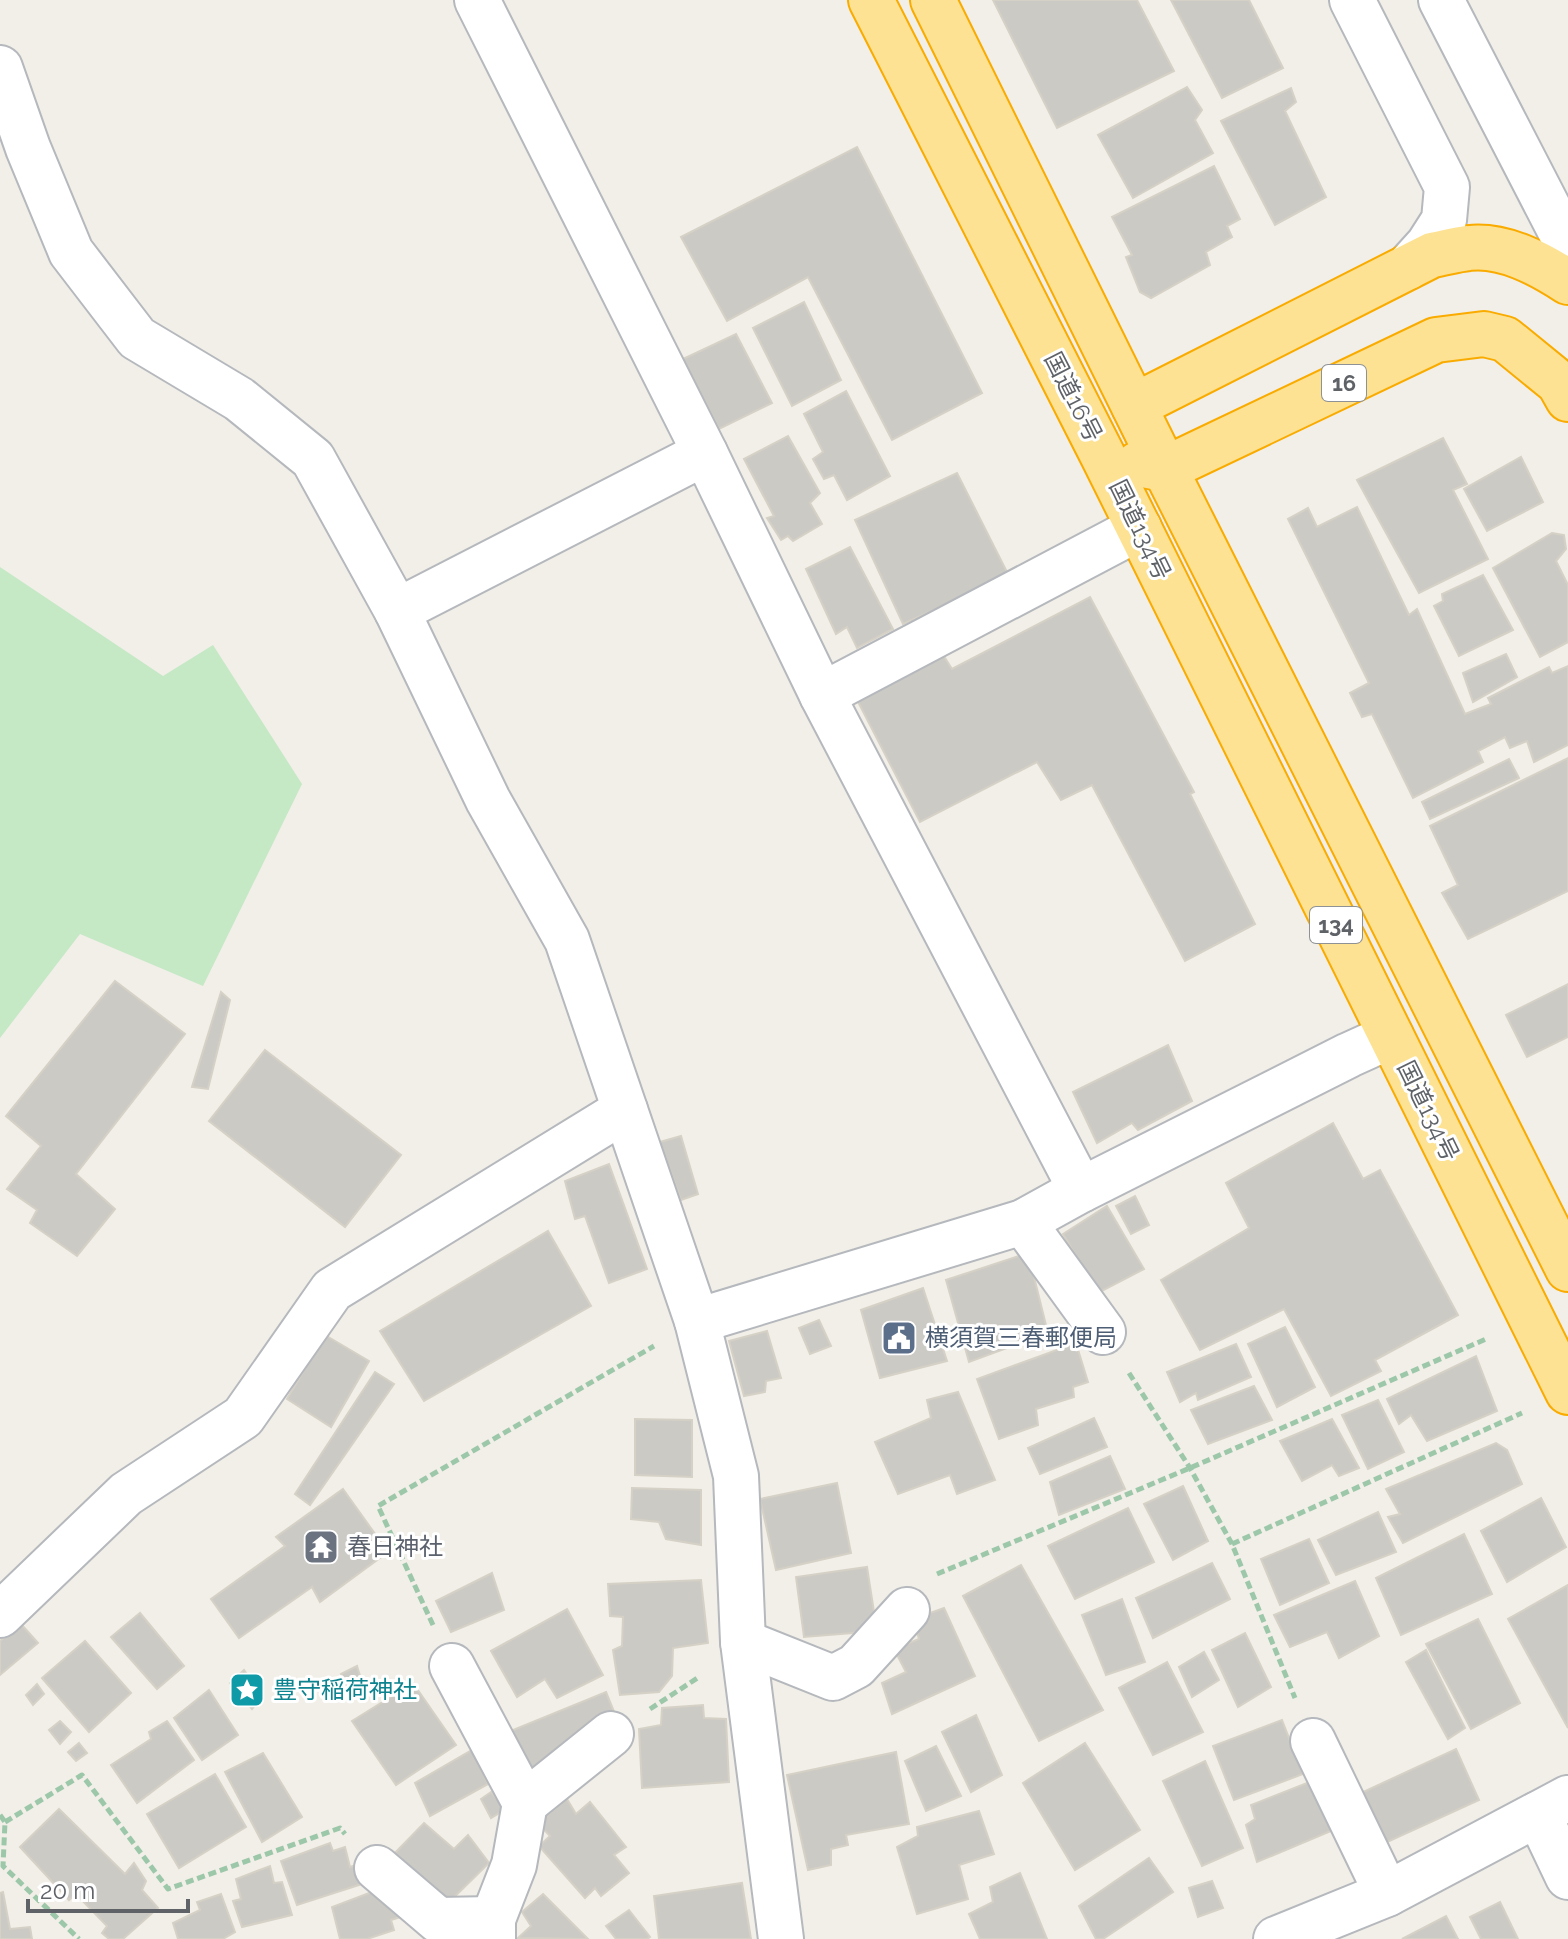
<svg xmlns="http://www.w3.org/2000/svg" width="1568" height="1939" viewBox="0 0 1568 1939" font-family="Raleway,'Noto Sans JP',sans-serif">
  <rect width="100%" height="100%" fill="#f1efe8"/>
  <path fill="#c5e8c5" d="M0 567 163 676 213 645 302 784 203 986 80 934 0 1038Z"/>
  <g fill="#cccac5" stroke="#d6d1c6" stroke-width="2">
    <path d="M993 0H1137L1174 71 1057 128Z"/>
    <path d="M1171 0H1249L1283 68 1222 98Z"/>
    <path d="M1187 87 1202 110 1195 120 1213 153 1133 198 1098 135Z"/>
    <path d="M1291 88 1296 102 1285 111 1326 197 1275 225 1221 121Z"/>
    <path d="M857 147 982 393 892 440 808 277 727 321 681 237Z"/>
    <path d="M1214 166 1240 219 1227 226 1232 237 1206 252 1210 265 1151 298 1140 292 1126 257 1132 255 1112 217Z"/>
    <path d="M804 302 841 380 792 406 753 328Z"/>
    <path d="M736 334 772 403 719 429 683 359Z"/>
    <path d="M846 391 890 476 847 500 834 475 824 479 813 459 823 452 804 414Z"/>
    <path d="M788 436 820 493 810 503 822 524 793 541 788 536 781 540 767 518 774 516 744 459Z"/>
    <path d="M1443 438 1467 484 1453 490 1488 559 1419 593 1357 480Z"/>
    <path d="M1521 457 1543 502 1487 531 1464 489Z"/>
    <path d="M957 473 1009 576 903 624 855 520Z"/>
    <path d="M1357 507 1409 615 1417 609 1465 714 1491 704 1488 698 1549 667 1552 673 1568 666V745L1534 762 1527 741 1510 748 1505 737 1478 751 1483 762 1413 798 1372 714 1362 717 1350 693 1369 683 1288 519 1308 508 1317 527Z"/>
    <path d="M1552 533 1564 535 1566 549 1556 561 1568 585V642L1540 657 1493 568Z"/>
    <path d="M850 547 893 629 857 648 847 627 836 634 806 569Z"/>
    <path d="M1483 575 1513 630 1459 656 1434 606 1443 601 1442 594Z"/>
    <path d="M1090 597 1194 792 1190 794 1255 924 1185 961 1092 785 1061 800 1037 762 920 822 856 698 942 653 952 669Z"/>
    <path d="M1506 654 1517 677 1473 702 1463 673Z"/>
    <path d="M1568 758V891L1468 939 1442 893 1458 885 1430 826Z"/>
    <path d="M1509 759 1519 778 1430 819 1422 802Z"/>
    <path d="M115 981 185 1034 76 1174 115 1209 77 1256 30 1223 37 1210 7 1189 41 1146 6 1116Z"/>
    <path d="M1568 984V1037L1527 1057 1506 1015Z"/>
    <path d="M221 992 230 1000 208 1089 192 1087Z"/>
    <path d="M1168 1045 1192 1101 1138 1130 1132 1123 1097 1143 1073 1092Z"/>
    <path d="M265 1050 401 1155 345 1227 209 1121Z"/>
    <path d="M1333 1123 1363 1179 1380 1170 1458 1315 1375 1360 1381 1371 1331 1396 1284 1309 1200 1350 1161 1280 1249 1228 1226 1183Z"/>
    <path d="M681 1136 698 1194 681 1200 660 1142Z"/>
    <path d="M609 1164 647 1269 609 1283 585 1216 575 1219 565 1181Z"/>
    <path d="M1135 1196 1149 1225 1131 1234 1116 1206Z"/>
    <path d="M1107 1206 1144 1269 1098 1293 1063 1234Z"/>
    <path d="M548 1231 591 1306 424 1401 380 1331Z"/>
    <path d="M1028 1253 1048 1333 969 1362 946 1280Z"/>
    <path d="M923 1288 947 1361 880 1378 861 1310Z"/>
    <path d="M819 1320 831 1346 810 1354 799 1328Z"/>
    <path d="M1285 1327 1315 1387 1277 1407 1248 1344Z"/>
    <path d="M767 1331 781 1378 766 1381 765 1392 744 1396 729 1341Z"/>
    <path d="M325 1335 369 1361 331 1427 287 1399Z"/>
    <path d="M1076 1343 1088 1382 1073 1387 1074 1397 1036 1409 1038 1425 999 1439 977 1379Z"/>
    <path d="M1236 1344 1251 1377 1198 1400 1196 1393 1180 1402 1167 1372Z"/>
    <path d="M1476 1356 1497 1411 1427 1441 1411 1415 1399 1424 1387 1399Z"/>
    <path d="M375 1372 394 1384 310 1505 295 1494Z"/>
    <path d="M1254 1386 1272 1420 1208 1444 1191 1410Z"/>
    <path d="M958 1392 995 1480 957 1494 950 1475 898 1494 875 1442 931 1418 927 1400Z"/>
    <path d="M1378 1400 1404 1452 1368 1469 1342 1415Z"/>
    <path d="M1094 1418 1107 1447 1040 1474 1028 1448Z"/>
    <path d="M635 1419 692 1420V1477L635 1475Z"/>
    <path d="M1332 1419 1359 1468 1339 1476 1332 1465 1302 1481 1280 1441Z"/>
    <path d="M1496 1443 1507 1450 1522 1484 1403 1543 1388 1517 1400 1514 1386 1489Z"/>
    <path d="M1110 1456 1125 1489 1059 1515 1050 1482Z"/>
    <path d="M837 1483 851 1553 776 1570 760 1499Z"/>
    <path d="M1183 1486 1208 1541 1173 1560 1144 1504Z"/>
    <path d="M632 1488 701 1490V1545L666 1539 659 1522 631 1519Z"/>
    <path d="M343 1489 388 1552 320 1602 312 1587 239 1638 211 1599 285 1546 276 1537Z"/>
    <path d="M1541 1498 1566 1547 1507 1582 1481 1531Z"/>
    <path d="M1128 1508 1154 1562 1075 1599 1048 1546Z"/>
    <path d="M1378 1512 1396 1552 1336 1575 1318 1540Z"/>
    <path d="M1464 1534 1492 1594 1401 1635 1376 1578Z"/>
    <path d="M1309 1539 1329 1583 1280 1605 1261 1559Z"/>
    <path d="M1212 1563 1230 1599 1153 1638 1136 1598Z"/>
    <path d="M1021 1565 1103 1710 1039 1741 963 1596Z"/>
    <path d="M867 1567 877 1631 804 1637 796 1577Z"/>
    <path d="M492 1573 504 1610 451 1632 436 1601Z"/>
    <path d="M701 1580 708 1643 673 1648 672 1676 659 1692 620 1695 613 1650 622 1646 623 1617 610 1616 608 1584Z"/>
    <path d="M1355 1581 1379 1636 1339 1658 1327 1632 1290 1647 1274 1615Z"/>
    <path d="M1568 1585V1728L1508 1619Z"/>
    <path d="M1122 1599 1145 1662 1106 1675 1082 1615Z"/>
    <path d="M944 1608 975 1676 892 1714 882 1683 906 1672 894 1649 919 1639 913 1619Z"/>
    <path d="M567 1609 603 1675 557 1698 545 1679 517 1697 491 1651Z"/>
    <path d="M140 1613 184 1666 157 1689 111 1637Z"/>
    <path d="M1478 1619 1520 1703 1471 1729 1426 1644Z"/>
    <path d="M21 1624 38 1643 0 1675V1641Z"/>
    <path d="M1245 1633 1271 1687 1238 1707 1212 1650Z"/>
    <path d="M85 1641 131 1693 89 1732 42 1678Z"/>
    <path d="M1426 1650 1465 1728 1448 1739 1406 1662Z"/>
    <path d="M1204 1652 1219 1680 1192 1697 1179 1667Z"/>
    <path d="M1167 1662 1203 1732 1153 1755 1119 1688Z"/>
    <path d="M357 1666 362 1682 349 1689 341 1674Z"/>
    <path d="M244 1670 262 1696 252 1709 230 1683Z"/>
    <path d="M413 1683 456 1745 396 1785 352 1721Z"/>
    <path d="M37 1684 44 1694 33 1705 26 1695Z"/>
    <path d="M209 1690 238 1735 202 1760 174 1718Z"/>
    <path d="M606 1692 617 1719 525 1776 508 1732Z"/>
    <path d="M703 1705 704 1718 726 1719 729 1782 642 1788 639 1729 661 1725 662 1708Z"/>
    <path d="M976 1715 1002 1775 971 1792 942 1732Z"/>
    <path d="M1282 1720 1303 1774 1234 1800 1213 1746Z"/>
    <path d="M60 1721 71 1732 60 1744 49 1730Z"/>
    <path d="M167 1721 194 1760 137 1803 111 1765 151 1739 149 1732Z"/>
    <path d="M79 1743 87 1753 76 1761 68 1752Z"/>
    <path d="M1085 1743 1140 1830 1075 1870 1023 1783Z"/>
    <path d="M936 1746 961 1796 926 1811 905 1761Z"/>
    <path d="M1456 1749 1479 1800 1383 1844 1361 1793Z"/>
    <path d="M472 1750 488 1784 430 1816 415 1783Z"/>
    <path d="M896 1752 909 1824 846 1835 848 1845 831 1849V1865L808 1870 787 1775Z"/>
    <path d="M263 1753 302 1817 262 1842 225 1772Z"/>
    <path d="M1205 1761 1243 1848 1202 1866 1163 1781Z"/>
    <path d="M215 1774 246 1827 179 1868 147 1814Z"/>
    <path d="M1312 1781 1331 1831 1257 1862 1246 1825 1255 1819 1251 1805Z"/>
    <path d="M491 1792 506 1809 491 1818 481 1799Z"/>
    <path d="M567 1799 576 1814 590 1802 626 1847 614 1855 629 1873 601 1896 595 1888 585 1898 539 1846 550 1836 538 1823Z"/>
    <path d="M59 1809 125 1874 134 1863 146 1881 142 1890 158 1908 123 1939H109L102 1933 107 1926 76 1894 69 1900 20 1847Z"/>
    <path d="M979 1811 994 1854 959 1865 968 1899 917 1914 897 1847 918 1836 917 1827Z"/>
    <path d="M424 1823 454 1849 468 1835 489 1863 441 1910 389 1859Z"/>
    <path d="M330 1843 333 1851 345 1847 350 1867 362 1863 368 1882 297 1905 281 1861Z"/>
    <path d="M1149 1858 1173 1892 1103 1939H1096L1079 1906Z"/>
    <path d="M270 1866 274 1883 282 1882 292 1915 242 1927 233 1901 241 1899 236 1879Z"/>
    <path d="M1020 1873 1047 1939H980L969 1914 993 1902 990 1887Z"/>
    <path d="M1212 1881 1223 1908 1198 1917 1189 1888Z"/>
    <path d="M742 1883 751 1939H659L654 1896Z"/>
    <path d="M385 1887 407 1915 391 1920 394 1930 367 1939H340L332 1907Z"/>
    <path d="M3 1892 10 1929 30 1927 32 1939H0V1893Z"/>
    <path d="M221 1894 235 1932 223 1939H178L173 1923 200 1910 197 1902Z"/>
    <path d="M543 1894 588 1939 518 1938 531 1926 522 1912Z"/>
    <path d="M1500 1902 1518 1939H1481L1470 1917Z"/>
    <path d="M629 1910 650 1937 647 1939H616L606 1926Z"/>
    <path d="M1446 1916 1458 1939H1402Z"/>
  </g>
  <g fill="none" stroke-linecap="round" stroke-linejoin="round">
    <defs>
      <g id="minor">
        <path d="M477 0 705 453 822 695 1081 1190"/>
        <path d="M1352 0 1447 187 1444 220 1428 245 1408 267"/>
        <path d="M1441 0 1568 246"/>
        <path d="M0 68 28 148 71 252 137 338 239 399 313 459 397 611 488 800 567 940 697 1321 736 1476 743 1642 781 1939"/>
        <path d="M397 611 705 453"/>
        <path d="M822 695 1139 528"/>
        <path d="M1023 1222 1103 1332"/>
        <path d="M697 1321 1023 1222 1081 1190 1349 1055 1391 1036"/>
        <path d="M0 1615 126 1494 243 1417 332 1290 625 1110"/>
        <path d="M743 1642 833 1678 856 1666 907 1610"/>
        <path d="M452 1666 525 1803 514 1865 493 1919V1939"/>
        <path d="M1313 1741 1387 1894"/>
        <path d="M525 1803 611 1734"/>
        <path d="M1538 1814 1568 1877"/>
        <path d="M377 1868 438 1920 493 1919"/>
        <path d="M1276 1939 1387 1894 1568 1798"/>
      </g>
      <g id="highway">
        <path d="M871 0 1104 458 1568 1392"/>
        <path d="M933 0 1165 469 1568 1269"/>
        <path d="M1134 406 1432 255C1444 253 1457 249 1469 248 1504 244 1540 264 1568 282"/>
        <path d="M1138 464 1165 469 1436 340 1484 334 1505 339 1559 383 1568 399"/>
      </g>
    </defs>
    <use href="#minor" stroke="#b5b8bc" stroke-width="48"/>
    <use href="#highway" stroke="#f9ab00" stroke-width="48"/>
    <g stroke="#9cc7a9" stroke-width="5" stroke-dasharray="8 4" stroke-linecap="butt">
      <path d="M1129 1373 1190 1468 1232 1544 1295 1698"/>
      <path d="M1232 1544 1522 1413"/>
      <path d="M937 1574 1190 1468 1486 1339"/>
      <path d="M433 1625 378 1506 654 1346"/>
      <path d="M650 1709 699 1677"/>
      <path d="M0 1815 5 1822 3 1866 79 1939"/>
      <path d="M5 1822 82 1775 168 1889 340 1828 345 1834"/>
    </g>
    <use href="#minor" stroke="#fff" stroke-width="44"/>
    <use href="#highway" stroke="#fde293" stroke-width="44"/>
  </g>
  <defs>
    <symbol id="civic-square" viewBox="-11 -11 22 22"><rect x="-9" y="-9" width="18" height="18" rx="4" fill="#5c6f8a" stroke="#fff"/><path d="M-.6-6.5H3V-4.5H.6V-3L4-1V1h2V6H-6V1h2V-1L-.6-3ZM-1.2 2.5V6h2.4V2.5Z" fill="#fff"/></symbol>
    <symbol id="temple-square" viewBox="-11 -11 22 22"><rect x="-9" y="-9" width="18" height="18" rx="4" fill="#6b7280" stroke="#fff"/><path d="M0-6L5-2H3V0L6.5 2.5H4V6H1.5V3h-3V6H-4V2.5H-6.5L-3 0V-2H-5Z" fill="#fff"/></symbol>
    <symbol id="sight-square" viewBox="-11 -11 22 22"><rect x="-9" y="-9" width="18" height="18" rx="4" fill="#0f9aa8" stroke="#fff"/><path d="M0-6L1.8-2.2L6-1.7L2.9 1.2L3.7 5.4L0 3.3L-3.7 5.4L-2.9 1.2L-6-1.7L-1.8-2.2Z" fill="#fff"/></symbol>
  </defs>
  <g fill-rule="evenodd">
    <use href="#civic-square" x="879" y="1318" width="40" height="40"/>
    <use href="#temple-square" x="301" y="1527" width="40" height="40"/>
    <use href="#sight-square" x="227" y="1670" width="40" height="40"/>
  </g>
  <g text-anchor="middle" stroke-width="6" stroke-linejoin="round" paint-order="stroke">
    <g fill="#fff" stroke="#8f9295" stroke-width="2">
      <rect x="1322" y="365" width="44" height="36" rx="6"/>
      <rect x="1310" y="907" width="52" height="36" rx="6"/>
    </g>
    <g font-size="22" font-weight="bold" fill="#5f6368">
      <text x="1344" y="391">16</text>
      <text x="1336" y="933">134</text>
    </g>
    <g font-size="24" fill="#5f6368" stroke="#fff">
      <text transform="translate(1073 397) rotate(63)" y="8">国道16号</text>
      <text transform="translate(1140 530) rotate(64)" y="8">国道134号</text>
      <text transform="translate(1428 1111) rotate(64)" y="8">国道134号</text>
    </g>
    <g font-size="24" fill="#4e5e75" stroke="#fff" text-anchor="start">
      <text x="925" y="1346">横須賀三春郵便局</text>
    </g>
    <g font-size="24" fill="#5b616d" stroke="#fff" text-anchor="start">
      <text x="347" y="1555">春日神社</text>
    </g>
    <g font-size="24" fill="#0d838f" stroke="#fff" text-anchor="start">
      <text x="273" y="1698">豊守稲荷神社</text>
    </g>
  </g>
  <path d="M28 1899v12h160v-12" fill="none" stroke="#5f6368" stroke-width="4"/>
  <text x="40" y="1899" font-size="24" fill="#5f6368" stroke="#ffffff" stroke-width="6" paint-order="stroke">20 m</text>
</svg>
